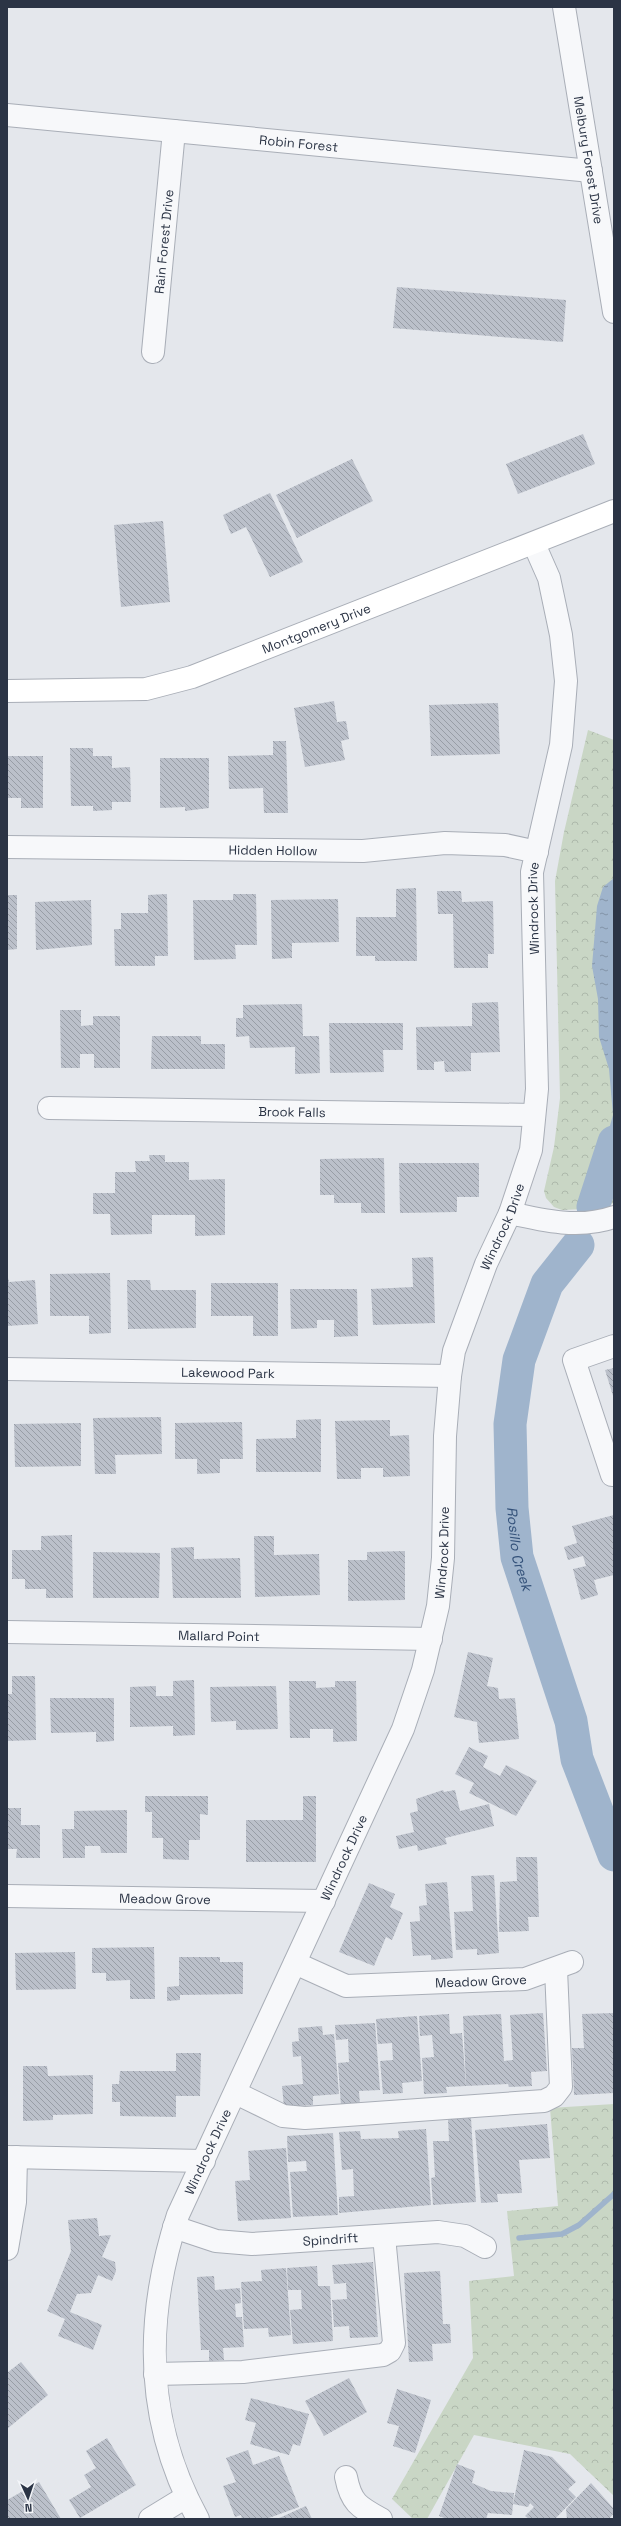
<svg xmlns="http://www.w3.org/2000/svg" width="621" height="2526" viewBox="0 0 621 2526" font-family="'Space Grotesk',sans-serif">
  <defs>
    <pattern id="park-crowns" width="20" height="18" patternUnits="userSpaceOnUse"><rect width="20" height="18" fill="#c9d6c5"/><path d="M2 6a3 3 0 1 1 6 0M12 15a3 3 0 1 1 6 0" fill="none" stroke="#adb8ab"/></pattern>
    <pattern id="water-ripples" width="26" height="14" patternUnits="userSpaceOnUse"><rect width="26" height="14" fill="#9fb4cc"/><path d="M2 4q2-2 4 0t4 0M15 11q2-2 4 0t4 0" fill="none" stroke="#8293a7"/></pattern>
    <pattern id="building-back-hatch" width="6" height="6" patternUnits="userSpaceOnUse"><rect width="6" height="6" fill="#bbc0ca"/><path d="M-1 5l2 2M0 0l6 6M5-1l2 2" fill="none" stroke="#989da6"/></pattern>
  </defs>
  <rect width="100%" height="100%" fill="#e4e7ec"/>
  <g fill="url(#park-crowns)">
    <path d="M588 730 614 740V1202L607 1208 562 1210 554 1207 546 1198 544 1191 554 1147 560 1098 555 881 564 832Z"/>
    <path d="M614 2104V2496L570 2454 474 2435 427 2519H413L392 2499 473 2358 469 2281 514 2276 507 2211 558 2206 550 2108Z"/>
  </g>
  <path fill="url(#water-ripples)" d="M614 878V1145L607 1136 613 1115 609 1069 599 1037 598 999 592 966 597 906 603 887Z"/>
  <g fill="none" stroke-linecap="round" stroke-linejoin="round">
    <path stroke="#9fb4cc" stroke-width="5.5" d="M519 2238 562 2234 579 2225 614 2194"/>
    <g stroke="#9fb4cc" stroke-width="33">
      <path d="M593 1207 614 1142"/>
      <path id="s1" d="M578 1245 547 1284 519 1360 510 1424 512 1508 517 1557 571 1721 577 1759 614 1855"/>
    </g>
  </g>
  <g fill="url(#building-back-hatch)">
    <path d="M397 287 566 300 563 342 393 328Z"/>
    <path d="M583 434 595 464 518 494 506 464Z"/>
    <path d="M352 459 373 501 297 538 276 495Z"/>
    <path d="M270 493 303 562 270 577 246 527 231 534 223 515Z"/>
    <path d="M163 521 170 602 121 607 114 525Z"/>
    <path d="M334 701 337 722 346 721 349 739 341 741 345 760 305 767 294 708Z"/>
    <path d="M498 703 500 754 431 756 429 705Z"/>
    <path d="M273 741H286L288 813H264L263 788 229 789 228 756 273 755Z"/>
    <path d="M70 748H93V756H112V768L130 767 131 802H112V810L93 811V806H71Z"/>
    <path d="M7 756H43V808H21V798H7Z"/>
    <path d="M160 758H209V808L185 811V807L160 808Z"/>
    <path d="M416 888 417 961H375V956H356V917H396V889Z"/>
    <path d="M437 891H461L462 902 493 901 494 954H488V968H454L453 914H438Z"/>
    <path d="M167 894 168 956H155V966H115L114 929H121V913H148V895Z"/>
    <path d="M233 894H256L257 945H235L236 959 194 960 193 900H233Z"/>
    <path d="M7 895H17V949L7 950Z"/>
    <path d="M338 899 339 942 292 943V958L272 959 271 900Z"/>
    <path d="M91 900 92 945 36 950 35 902Z"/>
    <path d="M498 1002 500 1052 471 1053V1071L445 1072 444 1061 434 1062V1070H417L416 1027 472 1026V1003Z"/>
    <path d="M302 1004 303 1036H319L320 1073 295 1074V1047L250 1048 249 1036 236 1037V1018H243V1005Z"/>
    <path d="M60 1010H81V1026L93 1025V1016H120V1068H94V1054H80V1068H61Z"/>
    <path d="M329 1023H403V1050H383L384 1072 330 1073Z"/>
    <path d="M152 1036H201V1044H225V1069H151Z"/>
    <path d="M149 1155H165V1162H189V1180L225 1179V1235L195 1236V1215H152V1234L111 1235 110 1214H93V1193H115V1172H136L135 1161H150Z"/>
    <path d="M384 1158 385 1213H361V1203H334V1195H320V1159Z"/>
    <path d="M399 1163H479V1197H457V1212L400 1213Z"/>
    <path d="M433 1257 435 1323 373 1325 371 1289 413 1287 412 1258Z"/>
    <path d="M110 1273 111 1333 89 1334V1316H50V1274Z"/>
    <path d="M7 1274 9 1282 35 1280 38 1324 7 1326Z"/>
    <path d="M127 1280H150L151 1290H196V1328L128 1329Z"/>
    <path d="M211 1283H278V1336H253V1316H211Z"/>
    <path d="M290 1289H357L358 1336 334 1337V1320H317V1328L291 1329Z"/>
    <path d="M614 1368V1399L605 1370Z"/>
    <path d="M161 1417 162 1454 115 1455 116 1474H95L93 1418Z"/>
    <path d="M321 1419V1472H256V1439L296 1438V1420Z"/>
    <path d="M390 1420V1436L409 1435 410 1476 383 1477V1468H361V1479H337L335 1421Z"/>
    <path d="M242 1422 243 1459H220V1473L197 1474V1459H175V1423Z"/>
    <path d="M81 1423V1466L15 1467 14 1424Z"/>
    <path d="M614 1515V1575L594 1580 598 1595 581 1600 573 1569 586 1566 583 1556 568 1560 564 1547 577 1543 572 1526Z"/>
    <path d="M72 1535 73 1598H46V1589H25V1579H12V1550H41V1536Z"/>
    <path d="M254 1536H274V1555L319 1554 320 1595 255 1597Z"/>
    <path d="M194 1547V1559L240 1558 241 1598H173L171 1548Z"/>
    <path d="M405 1551V1600L348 1601V1560H367V1552Z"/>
    <path d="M93 1552 160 1553 159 1598H93Z"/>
    <path d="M468 1652 493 1658 487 1686 498 1688 499 1699 515 1698 519 1739 479 1743 477 1722 454 1717Z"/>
    <path d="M12 1676H35L36 1740 7 1741V1694H12Z"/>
    <path d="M194 1680 195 1735 173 1736V1726L130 1727V1687L156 1686V1696H173V1681Z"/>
    <path d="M289 1681H316V1688L335 1687V1681H356L357 1741 333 1742V1729H310V1738H290Z"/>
    <path d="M276 1686 278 1729 236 1730V1721L211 1722 210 1687Z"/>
    <path d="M50 1698H114V1741L96 1742V1732L51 1733Z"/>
    <path d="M469 1747 488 1756 483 1767 500 1776 506 1765 537 1781 516 1816 469 1793 474 1783 455 1774Z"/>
    <path d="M443 1790 444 1792 455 1790 460 1811 489 1804 494 1826 445 1838 447 1844 418 1851 417 1845 399 1849 396 1836 414 1832 410 1813 418 1811 416 1799Z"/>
    <path d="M145 1796H208V1815L200 1814V1840H189V1860L163 1859V1838H152V1812H145Z"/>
    <path d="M303 1796H316V1862H246V1820H303Z"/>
    <path d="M7 1808H21V1825H40V1858H16L17 1849H7Z"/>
    <path d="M127 1810V1853H101L100 1846H85V1858H63L62 1829H74V1811Z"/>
    <path d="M516 1857H537L539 1917H528L529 1931 499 1932 500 1882 517 1881Z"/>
    <path d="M494 1875 499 1953 477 1955V1949L456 1950 454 1912 473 1911 471 1876Z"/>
    <path d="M447 1882 453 1958 431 1960V1955L413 1956 410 1922 420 1921 419 1906 427 1905 425 1884Z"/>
    <path d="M369 1883 395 1894 390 1907 403 1913 392 1940 386 1937 374 1966 339 1952Z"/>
    <path d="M154 1947 155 1999H130V1980L106 1981V1973H92V1948Z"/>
    <path d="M75 1952 76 1989 16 1990 15 1953Z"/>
    <path d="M179 1957H220V1962H243V1994L180 1995V2000L167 2001V1987L179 1986Z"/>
    <path d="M543 2013 547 2071 531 2072 532 2086 509 2087 508 2084 466 2086 463 2016 501 2014 504 2061 513 2060 510 2015Z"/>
    <path d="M614 2013V2093L574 2095 572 2048H584L582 2014Z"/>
    <path d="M449 2014 450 2034 462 2033 466 2086 446 2087 447 2093 424 2094 422 2058 434 2057 432 2035 420 2036 419 2016Z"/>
    <path d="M417 2016 422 2081 402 2083 403 2093 383 2094 380 2061 393 2060 392 2043 378 2044 376 2019Z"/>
    <path d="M375 2023 380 2090 359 2091 360 2105 341 2106 338 2063 349 2062 348 2039 336 2040 335 2025Z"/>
    <path d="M322 2026 323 2035 334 2034 339 2094 313 2096V2105L284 2107 282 2086 303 2084 301 2056 293 2057 292 2042 299 2041 298 2028Z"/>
    <path d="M176 2053H201L200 2096H176V2117L120 2116V2102H112V2084H119L120 2071H176Z"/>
    <path d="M23 2066H47L48 2076 93 2075V2114L53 2115V2120L23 2121Z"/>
    <path d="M471 2118 476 2202 433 2205 431 2178 435 2177 433 2141H449L448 2119Z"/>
    <path d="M547 2124 550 2158 519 2160 522 2193 497 2194 498 2202 481 2203 475 2130Z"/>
    <path d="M426 2129 431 2205 339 2213V2197L354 2196 353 2169 342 2170 339 2132 360 2131 361 2139 399 2138 398 2131Z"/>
    <path d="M333 2133 338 2215 293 2217 290 2172 307 2171 306 2161 288 2162 287 2136Z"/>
    <path d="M286 2148 291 2218 238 2221 235 2181 250 2180 248 2151Z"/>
    <path d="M97 2218 99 2236 111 2235 102 2257 115 2262 116 2271 112 2281 98 2275 91 2293 77 2294 70 2312 102 2325 93 2350 58 2336 65 2319 47 2311 71 2251 68 2220Z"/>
    <path d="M373 2262 378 2337 350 2338 349 2326 334 2327 332 2300 347 2299 346 2283 334 2284 332 2265Z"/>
    <path d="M317 2266 318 2286H330L333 2341 293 2344 290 2310 302 2309 301 2290H288L287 2268Z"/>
    <path d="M286 2268 291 2335 269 2337 268 2328 244 2329 241 2282 262 2281 261 2270Z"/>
    <path d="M440 2271 443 2324H450L451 2343 432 2344 433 2361 409 2362 404 2273Z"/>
    <path d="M214 2276 215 2290 240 2288 241 2303 235 2304 236 2317H242L244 2347 223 2348 224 2360 209 2361V2350H201L197 2277Z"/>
    <path d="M21 2362 48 2395 7 2429V2373Z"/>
    <path d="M349 2378 367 2412 324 2436 305 2401Z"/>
    <path d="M397 2389 431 2400 415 2453 393 2446 399 2426 387 2423Z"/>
    <path d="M251 2398 309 2414 300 2446 293 2444 289 2455 250 2444 256 2423 245 2420Z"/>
    <path d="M107 2438 136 2485 80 2518 69 2500 91 2487 84 2475 96 2468 86 2451Z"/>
    <path d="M248 2450 253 2465 279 2456 299 2507 266 2519H242L241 2515 235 2517 223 2486 236 2482 226 2458Z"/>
    <path d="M524 2450 552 2457 576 2482 568 2489 576 2497 555 2519H529L525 2516 534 2507 530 2503 528 2507 513 2504Z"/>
    <path d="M457 2464 475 2471 472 2483 491 2491 514 2493 512 2515 488 2513 486 2519H447L439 2516Z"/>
    <path d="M39 2482 61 2519H7V2500Z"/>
    <path d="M591 2483 614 2509V2513L609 2519H567L566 2509Z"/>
    <path d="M306 2506 312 2519H277Z"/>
  </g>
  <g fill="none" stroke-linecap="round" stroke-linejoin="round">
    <defs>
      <g id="street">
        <path id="s2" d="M564 7 614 312"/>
        <path id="s3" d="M7 115 591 171"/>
        <path id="s4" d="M153 352 174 131"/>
        <path id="s5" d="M7 847 363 851 445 843 505 845 537 852"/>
        <path id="s6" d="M49 1108 534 1115"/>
        <path d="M510 1213C544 1221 580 1229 614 1217"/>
        <path d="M614 1346 574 1360 612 1475H614"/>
        <path id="s7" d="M7 1369 450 1376"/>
        <path id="s8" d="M7 1632 431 1639"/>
        <path id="s9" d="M7 1896 324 1901"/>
        <path id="s10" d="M295 1963 346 1986 525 1979 572 1962"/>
        <path d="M236 2093 283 2116 305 2118 544 2101 554 2096 561 2087 556 1969"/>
        <path d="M7 2157 204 2161"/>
        <path id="s11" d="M174 2227 216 2241 252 2244 438 2232 465 2236 485 2247"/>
        <path d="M7 2249 15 2202 16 2157"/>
        <path d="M155 2374 243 2372 383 2355 390 2351 394 2343 384 2236"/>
        <path d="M346 2477C351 2503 359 2507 381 2519"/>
        <path d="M150 2519 186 2497"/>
        <path id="s12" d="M198 2519C144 2421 144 2319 178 2215L403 1729 423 1670 438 1606 443 1558 445 1436 450 1376 454 1351 486 1264 510 1213 531 1150 537 1089 532 872 561 745 566 681 561 635 549 578 534 544"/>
      </g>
      <g id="secondary">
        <path id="s13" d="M7 691 146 689 192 677 614 511"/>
      </g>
    </defs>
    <use href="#street" stroke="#a9aeb7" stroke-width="24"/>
    <use href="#secondary" stroke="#a9aeb7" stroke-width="24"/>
    <use href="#street" stroke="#f7f8fa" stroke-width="22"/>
    <use href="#secondary" stroke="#fff" stroke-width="22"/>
  </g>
  <g text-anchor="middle" stroke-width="4" stroke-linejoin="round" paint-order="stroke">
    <g font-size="13" fill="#2b3445" stroke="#f4f6f9">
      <text dy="5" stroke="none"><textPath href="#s3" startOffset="293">Robin Forest</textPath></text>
      <text dy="5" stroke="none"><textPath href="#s2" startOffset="155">Melbury Forest Drive</textPath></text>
      <text dy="5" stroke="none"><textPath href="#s4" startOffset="111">Rain Forest Drive</textPath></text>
      <text dy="5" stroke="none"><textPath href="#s13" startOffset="320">Montgomery Drive</textPath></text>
      <text dy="5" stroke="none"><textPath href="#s5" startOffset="266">Hidden Hollow</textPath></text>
      <text dy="5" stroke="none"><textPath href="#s12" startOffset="1691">Windrock Drive</textPath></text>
      <text dy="5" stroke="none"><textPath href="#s6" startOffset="243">Brook Falls</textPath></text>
      <text dy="5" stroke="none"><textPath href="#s12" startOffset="1367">Windrock Drive</textPath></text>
      <text dy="5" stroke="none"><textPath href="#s7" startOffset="221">Lakewood Park</textPath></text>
      <text dy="5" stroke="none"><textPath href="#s12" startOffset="1031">Windrock Drive</textPath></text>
      <text dy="5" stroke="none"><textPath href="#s8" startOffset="212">Mallard Point</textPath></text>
      <text dy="5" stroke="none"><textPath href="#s12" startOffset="708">Windrock Drive</textPath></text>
      <text dy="5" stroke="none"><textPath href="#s9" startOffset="158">Meadow Grove</textPath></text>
      <text dy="5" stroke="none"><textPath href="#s10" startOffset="191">Meadow Grove</textPath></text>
      <text dy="5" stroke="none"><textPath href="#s12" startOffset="384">Windrock Drive</textPath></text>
      <text dy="5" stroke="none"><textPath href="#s11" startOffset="159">Spindrift</textPath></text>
    </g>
    <g font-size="14" font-style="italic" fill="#34527a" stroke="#f4f6f9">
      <text dy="5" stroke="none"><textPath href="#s1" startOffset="321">Rosillo Creek</textPath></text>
    </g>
  </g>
  <rect width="621" height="2526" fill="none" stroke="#2b3445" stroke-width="16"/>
  <g transform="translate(28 2498) rotate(177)" stroke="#f4f6f9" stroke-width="3" paint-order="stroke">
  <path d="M0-3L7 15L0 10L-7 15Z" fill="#2b3445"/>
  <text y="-6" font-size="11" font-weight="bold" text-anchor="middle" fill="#2b3445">N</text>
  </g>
</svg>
